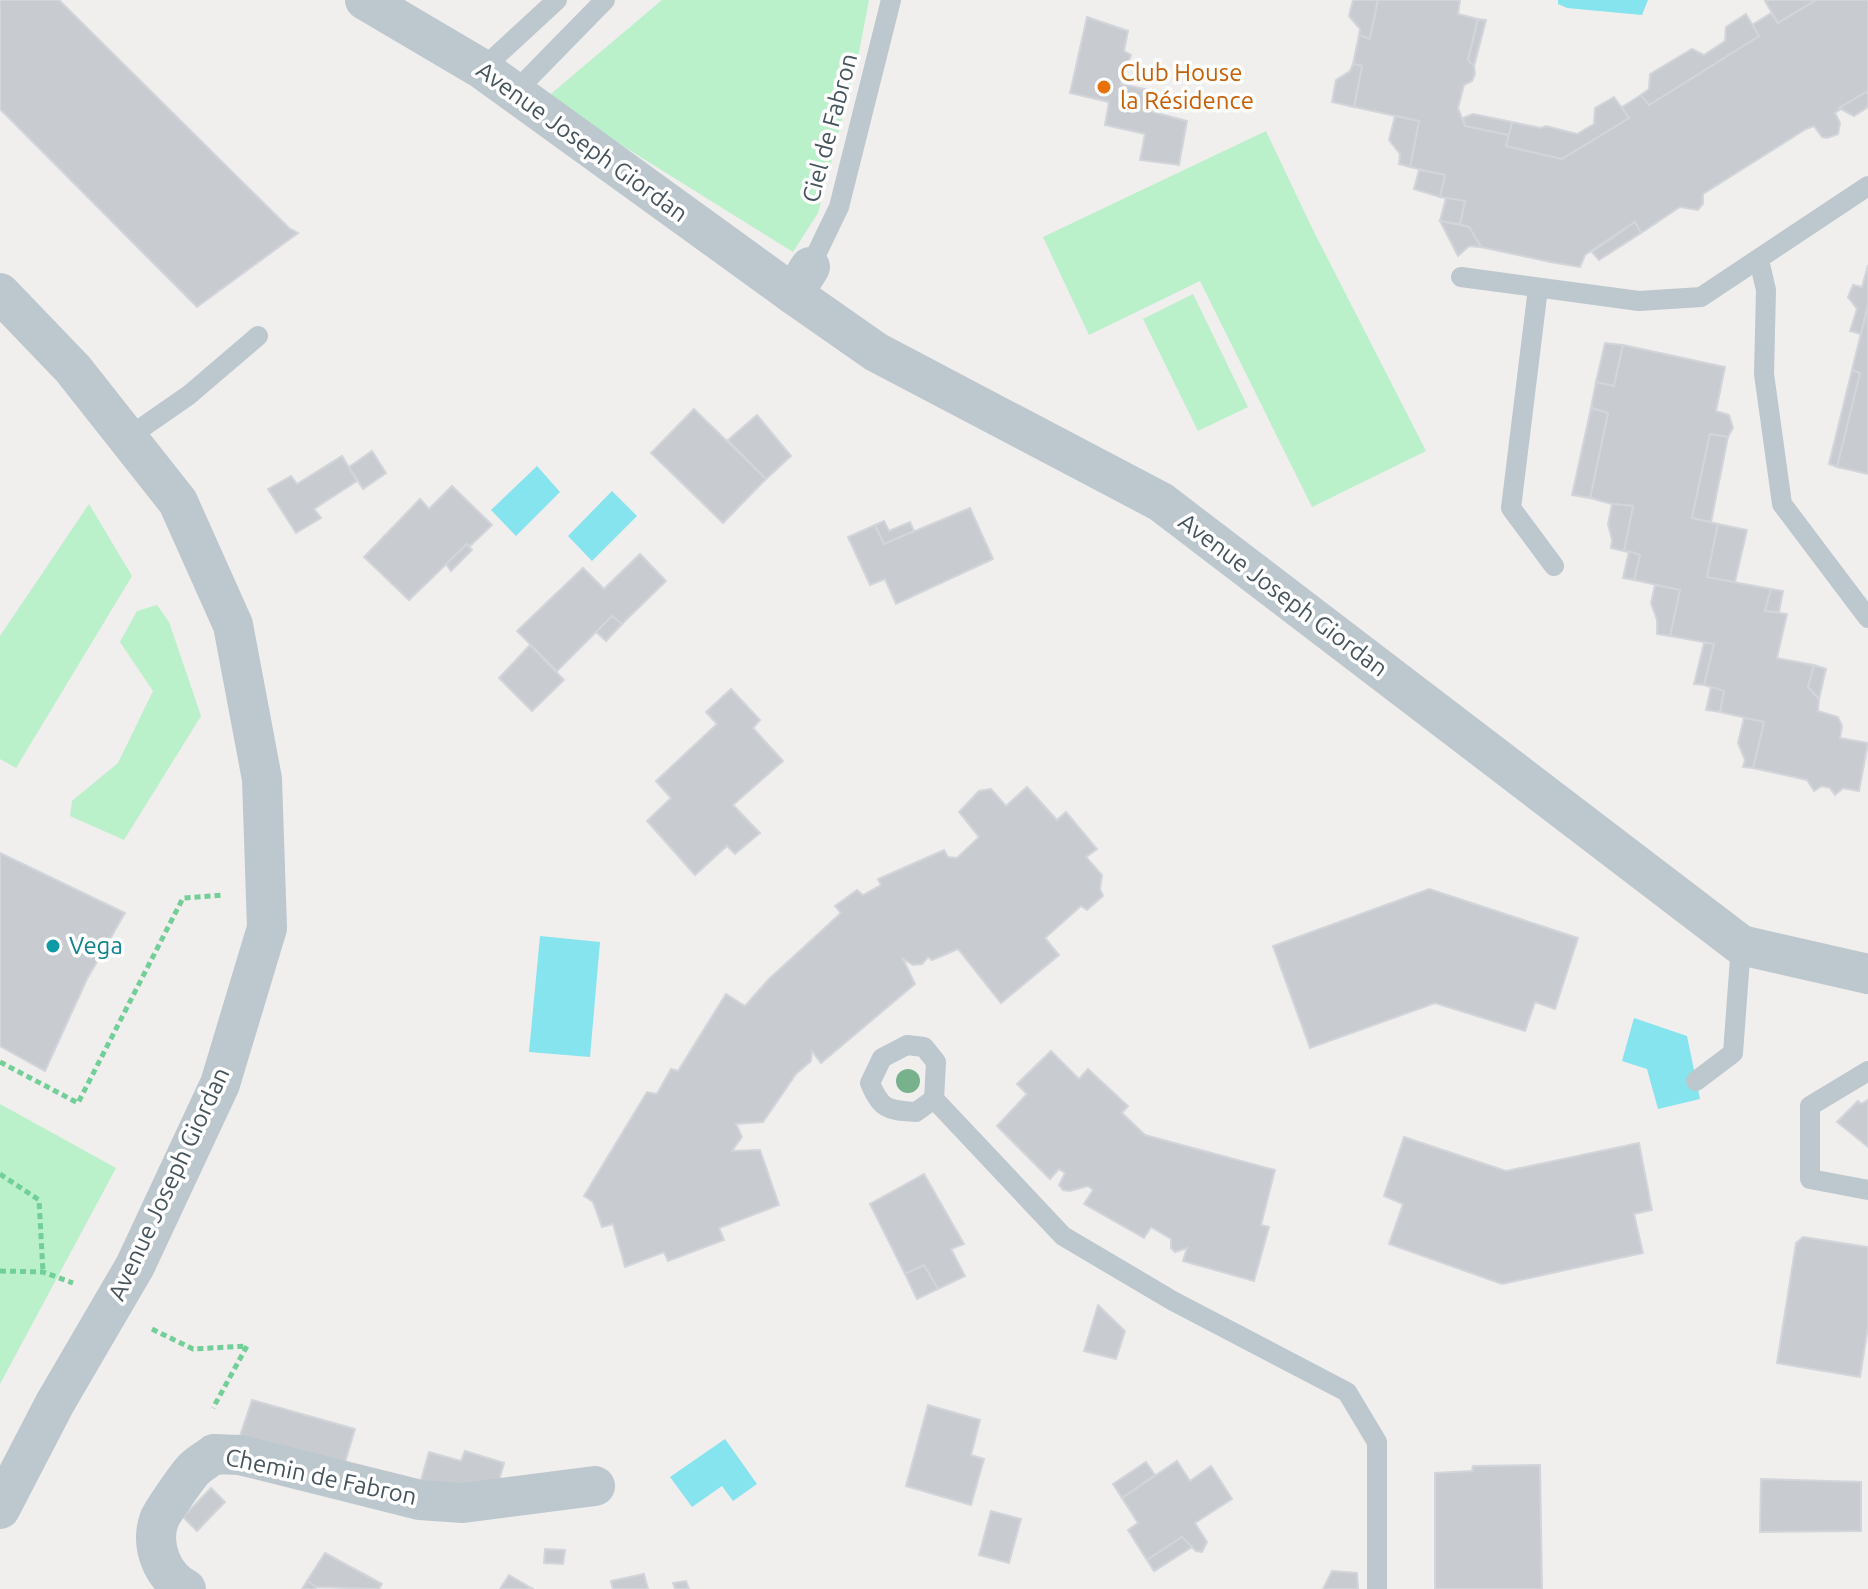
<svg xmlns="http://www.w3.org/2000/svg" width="1868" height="1589" viewBox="0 0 1868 1589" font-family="Ubuntu,sans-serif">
  <rect width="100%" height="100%" fill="#f1eeee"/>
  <g fill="#baf0ca">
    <path d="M662 0H869L858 57 818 213 793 252 546 98Z"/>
    <path d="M1266 131 1312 228 1426 451 1312 507 1200 281 1089 335 1043 237Z"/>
    <path d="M1193 294 1248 407 1198 431 1143 319Z"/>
    <path d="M89 504 132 576 16 768 0 759V636Z"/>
    <path d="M157 605 169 622 201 716 124 840 70 816 72 801 118 763 153 691 120 642 137 611Z"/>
    <path d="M0 1104 116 1168 0 1384Z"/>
  </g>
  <g fill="#86e4ef">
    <path d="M1558 0H1648L1642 15 1567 8 1558 4Z"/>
    <path d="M537 466 560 492 516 536 491 510Z"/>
    <path d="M612 491 637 516 592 561 568 536Z"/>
    <path d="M540 936 600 942 590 1057 529 1052Z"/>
    <path d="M1634 1018 1687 1036 1700 1099 1658 1109 1647 1069 1622 1061Z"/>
    <path d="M725 1439 757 1484 733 1501 722 1486 692 1507 670 1477Z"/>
  </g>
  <g fill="#c8ccd1" stroke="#d2d5da" stroke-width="2">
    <path d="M0 0H59L289 228 298 233 197 307 0 109Z"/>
    <path d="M1353 0H1378L1370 39 1359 35 1360 29 1349 16Z"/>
    <path d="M1378 0H1460L1458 14 1478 19 1468 60 1474 66 1475 74 1472 81 1464 85 1458 108 1465 126 1509 135 1506 146 1562 159 1629 118 1622 107 1641 95 1649 105 1759 36 1752 25 1771 13 1778 23 1816 0H1868V91L1835 113 1840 123 1838 134 1827 138 1822 137 1814 126 1806 129 1703 194V204L1698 210 1680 207 1641 233 1635 222 1585 255 1580 267 1550 262 1481 247 1469 227 1460 224 1465 201 1440 197 1445 175 1410 167 1419 121 1354 107 1362 66 1353 64 1359 35 1370 39Z"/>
    <path d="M1768 0H1816L1778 23 1765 1Z"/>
    <path d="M1746 14 1759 36 1649 105 1641 95 1649 89 1650 74 1692 49 1704 55 1725 41 1726 27Z"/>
    <path d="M1087 17 1128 31 1124 51 1131 55 1121 84 1154 91 1149 111 1187 121 1179 165 1140 160 1145 134 1105 125 1109 102 1070 93Z"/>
    <path d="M1478 19 1486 20 1474 66 1468 60Z"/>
    <path d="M1353 64 1362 66 1354 107 1332 102 1336 80 1350 71Z"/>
    <path d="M1868 91V107L1854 116 1839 108Z"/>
    <path d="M1614 97 1629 118 1562 159 1506 146 1512 122 1541 128 1546 126 1577 134 1594 124 1595 108Z"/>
    <path d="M1473 114 1512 122 1509 135 1465 126 1463 118Z"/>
    <path d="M1395 116 1419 121 1410 167 1399 164 1400 154 1389 140Z"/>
    <path d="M1419 170 1445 175 1440 197 1414 189Z"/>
    <path d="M1446 198 1465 201 1460 224 1440 221Z"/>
    <path d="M1440 221 1469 227 1481 247 1469 246 1458 256Z"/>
    <path d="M1635 222 1641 233 1599 260 1592 252Z"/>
    <path d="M1868 265V305L1861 334 1850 331 1857 309 1848 297 1853 285 1862 287Z"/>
    <path d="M1868 305V474L1837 467 1860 373 1852 370Z"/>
    <path d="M1605 343 1623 345 1614 386 1596 382Z"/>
    <path d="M1623 345 1725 367 1716 411 1729 415 1733 428 1728 437 1710 434 1692 518 1718 524 1707 577 1771 589 1765 611 1787 614 1777 658 1814 665 1808 687 1819 699 1818 711 1838 717 1842 726 1840 738 1868 743 1859 791 1843 788 1835 795 1830 788 1822 786 1814 791 1807 780 1753 768 1764 722 1720 712 1724 691 1704 685 1714 644 1670 636 1680 590 1634 580 1640 555 1624 551 1633 506 1612 504 1590 498 1608 413 1591 408 1596 382 1614 386Z"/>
    <path d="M1852 370 1860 373 1837 467 1829 464Z"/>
    <path d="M1591 408 1608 413 1590 498 1572 495Z"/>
    <path d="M694 409 766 479 723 523 651 453Z"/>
    <path d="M757 415 791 456 766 479 728 440Z"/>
    <path d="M1710 434 1728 437 1711 522 1692 518Z"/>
    <path d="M372 451 386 473 363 489 349 467Z"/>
    <path d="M342 456 357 481 314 509 321 518 296 533 268 489 291 476 297 484Z"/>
    <path d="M452 486 492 525 470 546 467 544 409 600 364 557 420 499 429 509Z"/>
    <path d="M1612 504 1633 506 1624 551 1611 548 1612 540 1608 524Z"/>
    <path d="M970 508 993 559 896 604 885 579 870 585 848 537 875 525 884 544Z"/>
    <path d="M884 521 889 531 910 522 914 531 884 544 875 525Z"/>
    <path d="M1718 524 1747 530 1735 582 1707 577Z"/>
    <path d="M467 544 472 550 451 571 446 564Z"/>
    <path d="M1629 551 1640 555 1634 580 1623 578Z"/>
    <path d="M640 554 666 581 622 624 612 616 557 671 517 631 583 568 604 589Z"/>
    <path d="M1655 585 1680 590 1670 636 1657 634V620L1651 603Z"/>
    <path d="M1771 589 1783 591 1779 612 1765 611Z"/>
    <path d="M612 616 622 624 606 641 596 632Z"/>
    <path d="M1704 643 1714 644 1704 685 1694 684Z"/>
    <path d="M530 645 564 680 532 711 499 678Z"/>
    <path d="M1814 665 1826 669 1819 699 1808 687Z"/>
    <path d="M1711 687 1724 691 1720 712 1706 710Z"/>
    <path d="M731 689 760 720 753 728 783 761 733 805 760 833 735 854 727 846 695 875 647 821 671 798 656 781 717 724 706 712Z"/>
    <path d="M1744 718 1764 722 1753 768 1743 767 1745 760 1738 743Z"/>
    <path d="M1027 787 1057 820 1066 812 1097 849 1086 857 1102 875 1100 889 1103 896 1087 910 1081 906 1045 938 1059 955 1001 1003 958 949 932 960 928 957 922 964 913 965 903 959 915 984 821 1063 812 1051 811 1061 796 1074 763 1122 736 1124 742 1137 732 1151 760 1150 779 1205 719 1228 724 1240 668 1261 664 1252 625 1267 613 1224 602 1227 593 1202 584 1196 647 1092 657 1094 671 1069 678 1071 726 994 745 1006 769 979 841 913 835 906 857 890 863 895 881 885 878 879 944 850 948 857 957 858 979 837 959 812 979 791 991 789 1006 806Z"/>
    <path d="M0 853 125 913 87 979 45 1071 0 1046Z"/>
    <path d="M1429 889 1578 938 1555 1009 1535 1002 1525 1031 1435 1003 1310 1048 1273 946Z"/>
    <path d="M1051 1051 1079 1079 1088 1069 1128 1106 1122 1113 1145 1135 1275 1170 1261 1225 1269 1227 1254 1281 1183 1261 1187 1248 1175 1252 1171 1248V1239L1151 1227 1144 1238 1084 1204 1093 1190 1088 1186 1070 1191 1063 1190 1059 1185 1065 1173 1059 1169 1050 1179 997 1126 1027 1094 1017 1084Z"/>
    <path d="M1868 1100V1147L1837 1122 1858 1101 1861 1104Z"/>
    <path d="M1404 1137 1506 1171 1639 1143 1652 1210 1634 1214 1643 1253 1502 1284 1389 1244 1403 1204 1384 1196Z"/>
    <path d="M924 1174 964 1244 951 1249 965 1276 938 1289 924 1265 905 1274 870 1204Z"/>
    <path d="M1803 1237 1868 1247V1327L1860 1377 1777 1363 1796 1243Z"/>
    <path d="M924 1265 938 1289 917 1299 905 1274Z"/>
    <path d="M1098 1305 1125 1331 1116 1359 1084 1351Z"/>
    <path d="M252 1400 355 1429 343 1469 239 1439Z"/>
    <path d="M928 1405 980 1420 971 1455 984 1459 971 1505 906 1486Z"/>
    <path d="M465 1451 504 1463 496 1491H418L429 1452 461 1461Z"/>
    <path d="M1177 1461 1190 1481 1211 1466 1232 1499 1195 1523 1207 1542 1202 1552 1196 1551 1182 1537 1147 1560 1128 1530 1138 1523 1122 1498Z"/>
    <path d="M1146 1462 1155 1475 1122 1498 1113 1484Z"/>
    <path d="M1540 1465 1542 1589H1435V1473L1472 1471 1473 1466Z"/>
    <path d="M1761 1479 1861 1482V1531L1760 1532Z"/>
    <path d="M211 1488 225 1502 197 1531 183 1517Z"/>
    <path d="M991 1511 1021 1519 1009 1563 979 1555Z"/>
    <path d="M1182 1537 1192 1547 1154 1571 1147 1560Z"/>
    <path d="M545 1549 565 1550 563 1564 544 1563Z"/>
    <path d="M325 1553 382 1584 379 1589 317 1587 307 1581Z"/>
    <path d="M1332 1571 1357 1573 1358 1589H1323Z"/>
    <path d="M644 1574 648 1589H613L611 1581Z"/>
    <path d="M509 1575 533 1589H500Z"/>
    <path d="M307 1581 317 1587 315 1589H302Z"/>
    <path d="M686 1581 689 1589H675L673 1583Z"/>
  </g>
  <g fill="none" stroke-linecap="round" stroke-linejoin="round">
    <g stroke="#71cf97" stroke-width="5" stroke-dasharray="6 4" stroke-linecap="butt">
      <path d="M0 1062 78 1103 183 898 223 895"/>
      <path d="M0 1174 39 1200 43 1272"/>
      <path d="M0 1271 43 1272 73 1283"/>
      <path d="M152 1329 193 1349 247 1346 213 1408"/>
    </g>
    <g stroke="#bcc7ce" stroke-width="20">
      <path d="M482 69 557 0"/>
      <path d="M515 92 605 0"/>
      <path d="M1759 260 1766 290 1764 374 1782 504 1868 618"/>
      <path d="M810 267 839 207 891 0"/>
      <path d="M1461 277 1639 301 1701 297 1868 186"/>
      <path d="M1538 288 1511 508 1554 566"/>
      <path d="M127 438 189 395 258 336"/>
      <path d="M907 1045 924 1047 936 1062 934 1099 916 1112C888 1110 881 1110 870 1083L882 1058Z"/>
      <path d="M1868 1071 1810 1106V1179L1868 1190"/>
      <path d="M1696 1081 1733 1053 1741 945"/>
      <path d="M934 1099 1063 1236 1173 1301 1347 1392 1377 1442V1589"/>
    </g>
    <g stroke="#bcc7ce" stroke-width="40">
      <path d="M365 0 482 69 793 294 810 267"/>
      <path d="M0 293 73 369 178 502 233 625 262 779 267 928 220 1084 135 1266 55 1403 0 1509"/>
      <path d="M793 294 876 352 1161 502 1741 945 1868 974"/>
      <path d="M186 1589C163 1577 150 1547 159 1520 162 1512 188 1475 194 1469 200 1463 208 1459 214 1454L240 1455 420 1500 463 1503 595 1486"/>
    </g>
  </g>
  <circle fill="#77b28d" cx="908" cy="1081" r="12"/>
  <circle fill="#e8710a" stroke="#fff" stroke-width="3" cx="1104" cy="87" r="8"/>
  <circle fill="#0f9aa8" stroke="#fff" stroke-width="3" cx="53" cy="946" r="8"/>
  <g text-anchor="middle" stroke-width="7" stroke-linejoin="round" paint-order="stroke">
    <g font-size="24" fill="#c56008" stroke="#fff" text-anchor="start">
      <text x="1120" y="81">Club House<tspan x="1120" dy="28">la Résidence</tspan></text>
    </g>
    <g font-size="24" fill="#46545c" stroke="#fff">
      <text transform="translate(830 128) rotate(-75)" y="8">Ciel de Fabron</text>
      <text transform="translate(582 142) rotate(36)" y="8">Avenue Joseph Giordan</text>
      <text transform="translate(1283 595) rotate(37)" y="8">Avenue Joseph Giordan</text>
      <text transform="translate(169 1184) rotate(-65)" y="8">Avenue Joseph Giordan</text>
      <text transform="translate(321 1477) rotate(12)" y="8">Chemin de Fabron</text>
    </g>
    <g font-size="24" fill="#0d838f" stroke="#fff" text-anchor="start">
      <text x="69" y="954">Vega</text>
    </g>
  </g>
</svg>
